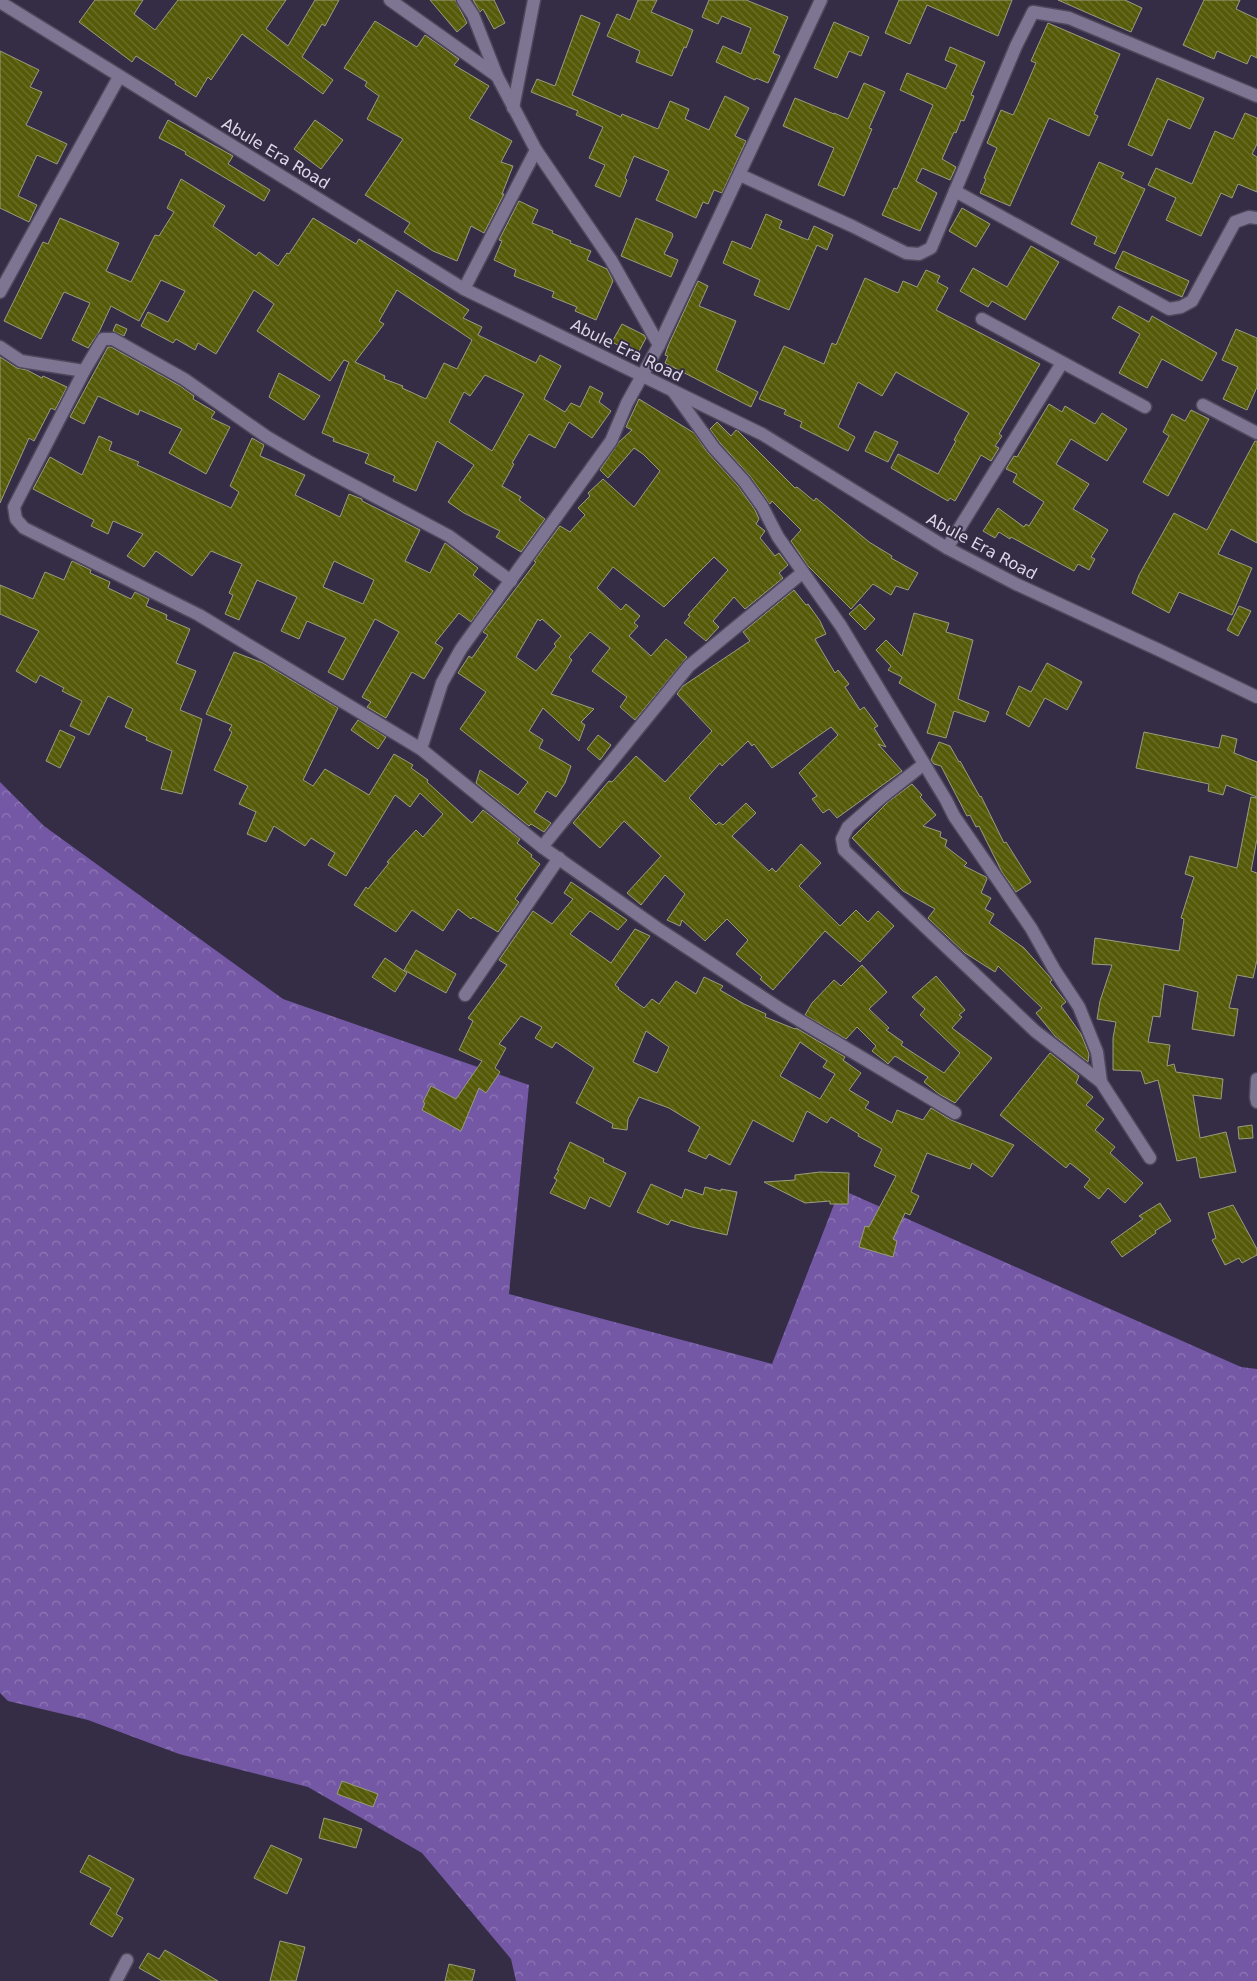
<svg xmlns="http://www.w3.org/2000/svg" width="1257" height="1981" viewBox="0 0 1257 1981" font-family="'DejaVu Sans',sans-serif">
  <defs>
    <pattern id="forest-crowns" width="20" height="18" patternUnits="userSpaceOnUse" patternTransform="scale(1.25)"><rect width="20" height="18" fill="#7458a5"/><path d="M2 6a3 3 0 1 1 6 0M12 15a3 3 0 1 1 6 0" fill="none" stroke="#8e77b6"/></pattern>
    <pattern id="building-back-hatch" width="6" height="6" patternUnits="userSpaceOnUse" patternTransform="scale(1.25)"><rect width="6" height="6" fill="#555a09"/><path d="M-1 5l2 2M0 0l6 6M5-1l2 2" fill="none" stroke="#6d712d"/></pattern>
  </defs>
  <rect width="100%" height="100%" fill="#352d45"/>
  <path fill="url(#forest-crowns)" d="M0 782 44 826 283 999 529 1085 509 1294 772 1364 840 1189 1241 1367 1257 1369V1981H516L511 1959 422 1853 308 1787 179 1754 88 1720 8 1701 0 1693Z"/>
  <g fill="url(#building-back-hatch)" stroke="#999d7e" fill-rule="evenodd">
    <path d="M95 0H143L134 14 155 30 178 0H286L266 29 288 46 315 0H339L325 26 322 24 302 57 333 80 323 94 242 34 211 80 208 77 196 97 175 84 176 82 136 56 132 62 79 22Z"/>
    <path d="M430 0H455L467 23 457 32Z"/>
    <path d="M473 0H494L505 23 494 29 483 9 480 12Z"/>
    <path d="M638 0H657L651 12 693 30 686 48 684 47 672 76 636 62 640 51 607 36 617 14 630 20Z"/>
    <path d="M709 0H746L788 17 773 53 780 56 768 83 756 78 755 80 716 62 723 46 741 54 751 28 722 16 718 24 702 17Z"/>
    <path d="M899 0H1012L998 36 927 5 910 44 885 33Z"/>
    <path d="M1058 0H1125L1142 8 1131 32Z"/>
    <path d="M1204 0H1240L1236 9 1257 19V58L1251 55 1247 64 1217 51 1214 59 1183 45Z"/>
    <path d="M581 15 600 23 572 95 621 117 622 114 658 129 670 101 689 109 685 119 709 130 725 96 749 108 735 136 746 141 722 193 714 190 708 204 703 202 696 218 656 200 669 171 634 156 625 178 627 180 620 197 595 186 605 165 589 158 603 127 576 115 578 111 531 92 537 79 555 86Z"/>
    <path d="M375 21 417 47 425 35 459 59 454 65 489 86 469 118 512 141 501 162 513 166 502 194H504L484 233 471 226 457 261 433 251 404 232 410 223 365 195 403 139 367 119 379 96 365 86 367 82 344 68Z"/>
    <path d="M834 22 869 37 861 56 849 51 837 78 814 68Z"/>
    <path d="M1048 23 1120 54 1094 114 1098 116 1089 136 1049 118 1010 206 980 193 986 179 984 178 997 148 987 143 1001 110 1013 115 1017 107 1036 63 1031 61Z"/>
    <path d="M950 47 985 62 971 95 974 96 964 121 961 120 956 133 954 132 942 159 956 167 950 180 922 168 916 181 937 193 920 231 882 215 894 188 897 189 933 105 900 90 907 73 946 89 957 65 945 60Z"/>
    <path d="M0 51 39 70 30 87 42 92 26 125 67 144 57 164 37 155 18 196 37 205 29 222 0 208Z"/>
    <path d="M1157 78 1204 98 1190 129 1168 119 1152 156 1128 145Z"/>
    <path d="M864 83 885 92 869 128 872 129 844 196 818 185 834 148 783 126 795 98 834 114V113L848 119Z"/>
    <path d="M1245 113 1257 118V144L1252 154 1257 157V192L1238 184 1232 198 1221 193 1201 236 1166 220 1176 198 1148 185 1156 168 1192 184 1215 131 1233 139Z"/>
    <path d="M168 120 233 156 228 164 270 190 264 201 185 154 186 152 159 138Z"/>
    <path d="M315 120 343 140 321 169 294 149Z"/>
    <path d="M1099 162 1124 173 1121 178 1145 189 1115 254 1094 244 1097 237 1071 224Z"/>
    <path d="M181 179 225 206 213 226 256 256 259 252 278 266 287 253 289 254 313 218 356 244 359 239 469 310 463 318 482 327 478 335 536 363 540 355 561 366 544 399 565 412 571 403 580 407 590 386 603 393 599 402 611 411 592 438 569 422 555 448 529 434 512 463 514 464 502 486 521 497 519 500 545 519 521 552 496 537 500 531 464 513 448 502 474 465 437 441 416 491 393 481 395 476 365 463 369 454 333 441 334 438 322 433 349 362 344 360 330 381 257 331 274 304 254 290 216 354 198 343 195 350 176 339 173 343 141 326 148 312 168 322 185 291 161 280 139 321 111 306 99 332 88 348 72 340 90 303 64 292 41 339 4 321 43 242 48 244 60 218 119 243 106 271 131 282 155 235 159 236 174 212 167 208ZM397 290 472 340 457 369 444 363 426 399 402 388 403 386 384 379 385 376 355 362 384 324 379 321ZM485 375 524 394 492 451 449 422 464 392 470 396Z"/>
    <path d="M519 201 538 210 532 223 553 231 552 233 571 241 570 243 591 251 587 260 607 269 613 281 596 320 575 311 577 307 552 297 554 292 514 276 516 270 494 260 502 241 499 240Z"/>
    <path d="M962 208 990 224 976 247 949 231Z"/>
    <path d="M766 214 782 221 779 228 808 240 814 226 833 235 827 250 817 245 789 310 754 295 760 280 723 263 732 241 751 249Z"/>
    <path d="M636 218 672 233 673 236 664 254 678 260 671 277 621 256Z"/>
    <path d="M1031 246 1059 262 1025 320 992 301 988 307 960 291 973 268 1007 287Z"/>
    <path d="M1123 251 1189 281 1182 297 1115 268Z"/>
    <path d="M926 270 940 276 937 282 948 288 936 310 1040 364 999 434 1002 436 995 446 999 448 991 461 981 455 955 501 950 498 948 501 891 468 898 454 938 474 956 441 954 440 969 413 896 372 882 396 858 382 838 427 855 437 848 451 800 427 802 422 784 414 786 410 759 399 784 346 824 364 832 343 836 345 865 278 898 293 903 281 917 287Z"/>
    <path d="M698 281 708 286 699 306 736 321 716 370 758 392 751 407 665 363 668 356 665 355 668 346Z"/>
    <path d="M1119 306 1149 322 1152 316 1217 353 1202 381 1162 359 1147 388 1119 373 1140 334 1112 318Z"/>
    <path d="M116 324 127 329 124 336 113 331Z"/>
    <path d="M622 324 644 335 646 338 637 355 612 342Z"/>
    <path d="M1236 329 1257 338V387L1247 410 1223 399 1238 367 1222 360Z"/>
    <path d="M108 347H111L180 386 194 396 193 399 215 412 211 418 230 427 206 474 169 453 182 429 140 410 138 415 98 396 84 424 70 417Z"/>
    <path d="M0 357 17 368 27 370 42 378 43 376 67 387 55 410 51 408 34 441 29 438 0 503Z"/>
    <path d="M279 373 320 396 304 420 269 397Z"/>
    <path d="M639 399 694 433 708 453 738 486 755 510 759 519 756 524 765 531 760 538 775 556 779 553 788 565 779 573 783 578 745 609 734 597 713 621 719 627 706 641 684 623 690 616 688 615 728 570 714 557 664 607 613 567 597 588 621 610 626 604 640 616 634 623 638 626 629 636 651 656 666 639 687 657 635 720 620 707 627 697 592 671 610 648 590 632 569 657 572 660 551 694 594 709 581 722 585 725 579 741 543 708 529 731 543 740 539 748 571 766 565 783 556 797 547 791 534 812 551 823 544 832 531 824 529 826 476 783 480 770 518 795 528 782 460 729 486 692 458 673 469 656 472 658 488 635 483 632 536 562 534 561 560 526 570 532 585 515 578 508 590 496 588 493 603 479 634 507 660 471 643 454 634 448 608 478 600 470 619 442 632 430 626 427ZM538 619 540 621 542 619 561 636 554 644 556 646 536 671 516 657Z"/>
    <path d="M1049 404 1062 412 1065 406 1095 424 1102 413 1127 429 1107 461 1071 439 1056 464 1089 484 1073 509 1108 530 1091 557 1095 559 1089 570 1078 564 1074 571 1011 537 1010 539 999 532 995 538 983 531 998 508 1024 527 1026 524 1029 526 1044 502 1013 482 1017 474 1006 469 1014 456 1017 457Z"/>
    <path d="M1191 410 1209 419 1168 496 1143 482 1169 436 1163 432 1172 414 1185 421Z"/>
    <path d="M717 422 731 436 736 430 738 431 795 488 797 487 814 501 816 498 869 542 892 556 891 558 918 573 908 590 896 586 891 595 873 584 851 609 808 566 791 541 801 530 772 501 770 504 750 476 720 443 710 429Z"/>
    <path d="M875 431 898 442 888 462 865 451Z"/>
    <path d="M99 436 112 442 109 450 139 462 137 465 231 508 239 492 230 486 252 438 264 445 260 456 305 475 295 495 340 517 349 494 359 498 362 499V501L420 530 405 561 430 573 445 543 478 568 473 575 493 591 471 622 459 613 435 643 443 648 424 679 412 672 386 718 367 707 371 702 362 697 399 632 375 619 343 680 328 672 346 638 307 621 299 639 281 631 297 597 257 580 239 620 225 614 233 595 229 593 242 564 211 551 192 576 156 551 144 567 127 556 143 534 113 521 108 534 91 526 94 520 33 489 50 457 82 475ZM334 561 374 580 363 604 323 587Z"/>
    <path d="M1255 441H1257V543L1231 529 1218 554 1252 568 1232 615 1179 592 1169 613 1132 593 1139 575 1174 513 1207 530Z"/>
    <path d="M72 561 91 570 90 573 110 582 108 588 131 599 135 592 149 599 146 606 167 615 166 619 190 629 176 663 196 671 180 710 202 719 182 794 161 789 172 751 146 740 147 737 125 727 133 709 108 696 89 735 70 726 82 701 62 691 64 688 40 675 36 683 16 671 39 631 0 614V585L33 599 45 572 64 580Z"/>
    <path d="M794 590 806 605 808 604 820 621 826 634 815 639 816 641 835 673 838 670 849 684 845 687 860 710 864 707 878 726 874 728 886 747 878 744 902 771 837 818 829 809 823 813 812 799 817 796 799 773 838 735 831 727 772 768 754 744 752 746 748 741 722 766 720 763 689 798 716 825 719 822 723 825 746 803 756 813 732 836 769 871 772 868 776 872 801 844 821 863 799 886 840 926 856 910 868 922 878 911 894 926 860 962 825 931 773 990 760 979 762 977 736 954 748 940 727 919 705 941 682 920 680 926 667 920 685 894 665 875 641 905 627 893 661 856 624 821 600 848 573 823 609 781 612 782 636 756 665 782 712 731 677 694 683 686 750 641 743 632Z"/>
    <path d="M860 604 875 619 865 630 849 614Z"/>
    <path d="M1239 606 1251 611 1238 636 1227 630Z"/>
    <path d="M914 613 949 623 946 632 973 640 958 699 989 712 985 722 954 711 946 738 927 733 936 704 899 683 902 677 888 670 891 666 876 650 886 640 902 656Z"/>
    <path d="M234 652 263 663 338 708 303 780 313 786 325 769 369 795 394 754 413 765 411 768 428 780 427 782 472 823 483 810 520 839 517 843 532 855 531 857 540 864 515 899 519 902 498 932 473 917 471 919 458 909 443 931 412 910 396 932 354 905 366 887 368 889 389 863 387 862 416 830 423 837 443 814 420 793 410 807 395 795 346 876 328 865 335 853 311 838 305 846 274 826 266 842 247 834 256 812 239 804 248 786 214 770 232 732 229 730 232 725 206 714Z"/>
    <path d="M1047 663 1082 682 1067 710 1045 698 1029 727 1006 714 1019 686 1031 692Z"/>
    <path d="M358 720 386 737 378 749 351 730Z"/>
    <path d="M60 730 75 737 60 768 46 761Z"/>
    <path d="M1144 732 1219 748 1222 735 1237 739 1234 753 1257 762V797L1226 785 1223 795 1208 791 1209 784 1136 768Z"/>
    <path d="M598 735 611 745 600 760 587 749Z"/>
    <path d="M939 742 950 746 959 762 960 761 980 797 981 796 1004 843 1006 842 1031 882 1016 892 1002 872 979 826 976 827 970 815 967 816 941 766 934 764 931 760Z"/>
    <path d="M912 784 922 795 920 797 936 815 923 826 941 832 940 837 947 840 945 846 967 863 964 866 986 877 987 879 981 893 991 898 985 909 994 914 989 923 1024 948 1048 975 1052 980 1050 982 1066 1002 1061 1006 1081 1034 1089 1054 1088 1062 1055 1036 1036 1013 1042 1008 998 966 995 972 965 953 928 918 935 909 903 891 852 838 888 802Z"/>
    <path d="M1251 797 1257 798V839L1251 871 1257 873V960L1253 978 1237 975 1229 1008 1238 1009 1234 1036 1192 1029 1198 992 1164 984 1160 1017 1153 1016 1148 1042 1170 1045 1167 1066 1174 1064 1176 1072 1223 1079 1221 1099 1193 1095 1200 1138 1226 1132 1236 1172 1200 1178 1196 1157 1177 1161 1158 1080 1145 1084 1141 1071 1113 1070V1038L1116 1022 1097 1019 1100 1001 1112 965 1092 964 1095 938 1179 951 1184 919 1181 918 1194 877 1185 874 1190 856 1237 868Z"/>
    <path d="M571 882 627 920 618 930 590 911 570 934 611 963 635 929 650 936 615 985 619 988 618 989 644 1008 652 999 659 1004 676 981 696 994 704 977 723 986 720 990 744 1004 766 1014 765 1017 795 1029 796 1028 845 1057 843 1060 861 1073 849 1090 869 1102 865 1108 892 1123 897 1110 923 1120 931 1108 951 1120 1014 1145 992 1177 972 1163 970 1169 927 1153 911 1192 919 1196 910 1215 905 1213 893 1239 897 1241 893 1257 859 1247 865 1226 869 1227 896 1176 874 1166 882 1149 858 1136 859 1134 831 1117 827 1123 807 1111 793 1142 753 1120 730 1165 709 1154 706 1159 688 1151 700 1127 669 1108 639 1097 628 1119 627 1130 612 1128 613 1124 576 1103 594 1068 556 1042 552 1048 535 1038 542 1027 521 1016 499 1044 506 1048 495 1068 500 1072 486 1093 479 1088 461 1131 422 1110 425 1103 423 1102 431 1086 456 1099 482 1061 459 1050 473 1021 468 1018 507 965 499 960 533 911 552 924 573 899 564 893ZM646 1031 669 1047 657 1073 633 1062ZM800 1042 827 1061 823 1067 835 1074 820 1099 780 1076Z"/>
    <path d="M416 950 456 974 446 993 404 970Z"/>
    <path d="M385 958 407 973 395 992 372 977Z"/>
    <path d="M862 965 887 992 869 1009 889 1028 886 1030 903 1042 901 1045 944 1073 960 1053 920 1015 925 1009 912 997 936 976 965 1010 959 1015 962 1017 952 1028 992 1058 955 1103 939 1094 924 1082 928 1077 895 1056 888 1064 886 1062 872 1051 876 1046 857 1027 846 1039 805 1015 812 1003 834 980 841 986Z"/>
    <path d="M1050 1053 1079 1076 1076 1083 1093 1097 1086 1105 1104 1119 1095 1130 1115 1147 1110 1153 1143 1183 1125 1203 1108 1188 1099 1199 1084 1187 1090 1179 1070 1163 1066 1168 1000 1115Z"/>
    <path d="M1252 1125 1253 1138 1239 1139 1238 1127Z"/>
    <path d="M570 1142 604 1159 603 1162 626 1173 610 1207 590 1197 585 1209 550 1193 557 1180 554 1178 559 1170H557Z"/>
    <path d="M820 1172 849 1173 848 1204H830V1201L805 1203 764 1182 795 1180V1175Z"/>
    <path d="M651 1184 682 1198 685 1189 703 1195 705 1187 721 1191V1189L737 1192 727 1235 692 1227 671 1220 668 1225 637 1212Z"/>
    <path d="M1160 1203 1171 1221 1155 1231 1156 1233 1122 1257 1111 1242 1143 1219 1139 1216Z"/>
    <path d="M1233 1205 1257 1249V1255L1242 1263 1239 1258 1225 1265 1212 1240 1216 1238 1208 1213Z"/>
    <path d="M342 1781 378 1794 373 1807 337 1794Z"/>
    <path d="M324 1818 362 1829 356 1848 319 1838Z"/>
    <path d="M271 1845 302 1859 287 1894 254 1878Z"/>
    <path d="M89 1855 134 1879 116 1914 123 1918 112 1937 90 1924 111 1888 80 1872Z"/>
    <path d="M280 1941 305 1947 296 1981H270Z"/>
    <path d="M165 1950 218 1981H162L139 1968 148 1953 159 1959Z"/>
    <path d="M449 1964 475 1970 472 1981H445Z"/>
  </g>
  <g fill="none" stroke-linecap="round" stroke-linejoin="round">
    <defs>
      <g id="minor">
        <path d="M390 0 497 76 536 150 611 260 659 345 627 403 611 441 461 649 442 683 421 749"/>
        <path d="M463 0 473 15 497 76"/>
        <path d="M513 108 534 0"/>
        <path d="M740 175 852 226 906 253 919 254 931 248 1016 46 1033 12 1069 18 1257 96"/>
        <path d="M955 191 1169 309 1181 307 1192 301 1235 222 1249 217 1257 218"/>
        <path d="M464 289 536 150"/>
        <path d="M0 292 119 77"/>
        <path d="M982 319 1145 407"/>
        <path d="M659 345 821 0"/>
        <path d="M0 347 21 361 84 371"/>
        <path d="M673 391 714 448 744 481 762 506 778 537 841 626 946 800 954 816 1031 928 1054 969 1079 1007 1097 1052 1101 1082 1150 1158"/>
        <path d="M1203 405 1257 433"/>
        <path d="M947 548 1062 363"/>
        <path d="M511 581 449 536 308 461 267 437 184 379 113 339H103L84 371 14 507 16 519 24 528 199 615 421 749 542 847 657 928 782 1010 955 1113"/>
        <path d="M924 764 882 797 848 827 842 839 844 850 1035 1031 1101 1082"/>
        <path d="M542 847 689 666 802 573"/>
        <path d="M465 995 559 858"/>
        <path d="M1257 1079 1256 1097 1257 1102"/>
        <path d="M116 1981 127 1960"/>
      </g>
      <path id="tertiary" d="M0 2 464 289 762 434 947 548 1016 584 1159 650 1257 697"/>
    </defs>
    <use href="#minor" stroke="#4f485c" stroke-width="15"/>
    <use href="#tertiary" stroke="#4f485c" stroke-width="15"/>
    <use href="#minor" stroke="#7d7591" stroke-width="12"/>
    <use href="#tertiary" stroke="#7d7591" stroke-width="12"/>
  </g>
  <g text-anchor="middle" stroke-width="4" stroke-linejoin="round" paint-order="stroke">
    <g font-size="16" fill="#dcd8e8" stroke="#352d45">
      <text transform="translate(276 153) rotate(31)" y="6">Abule Era Road</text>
      <text transform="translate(627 350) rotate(26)" y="6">Abule Era Road</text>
      <text transform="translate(982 546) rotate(28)" y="6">Abule Era Road</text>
    </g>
  </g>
</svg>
